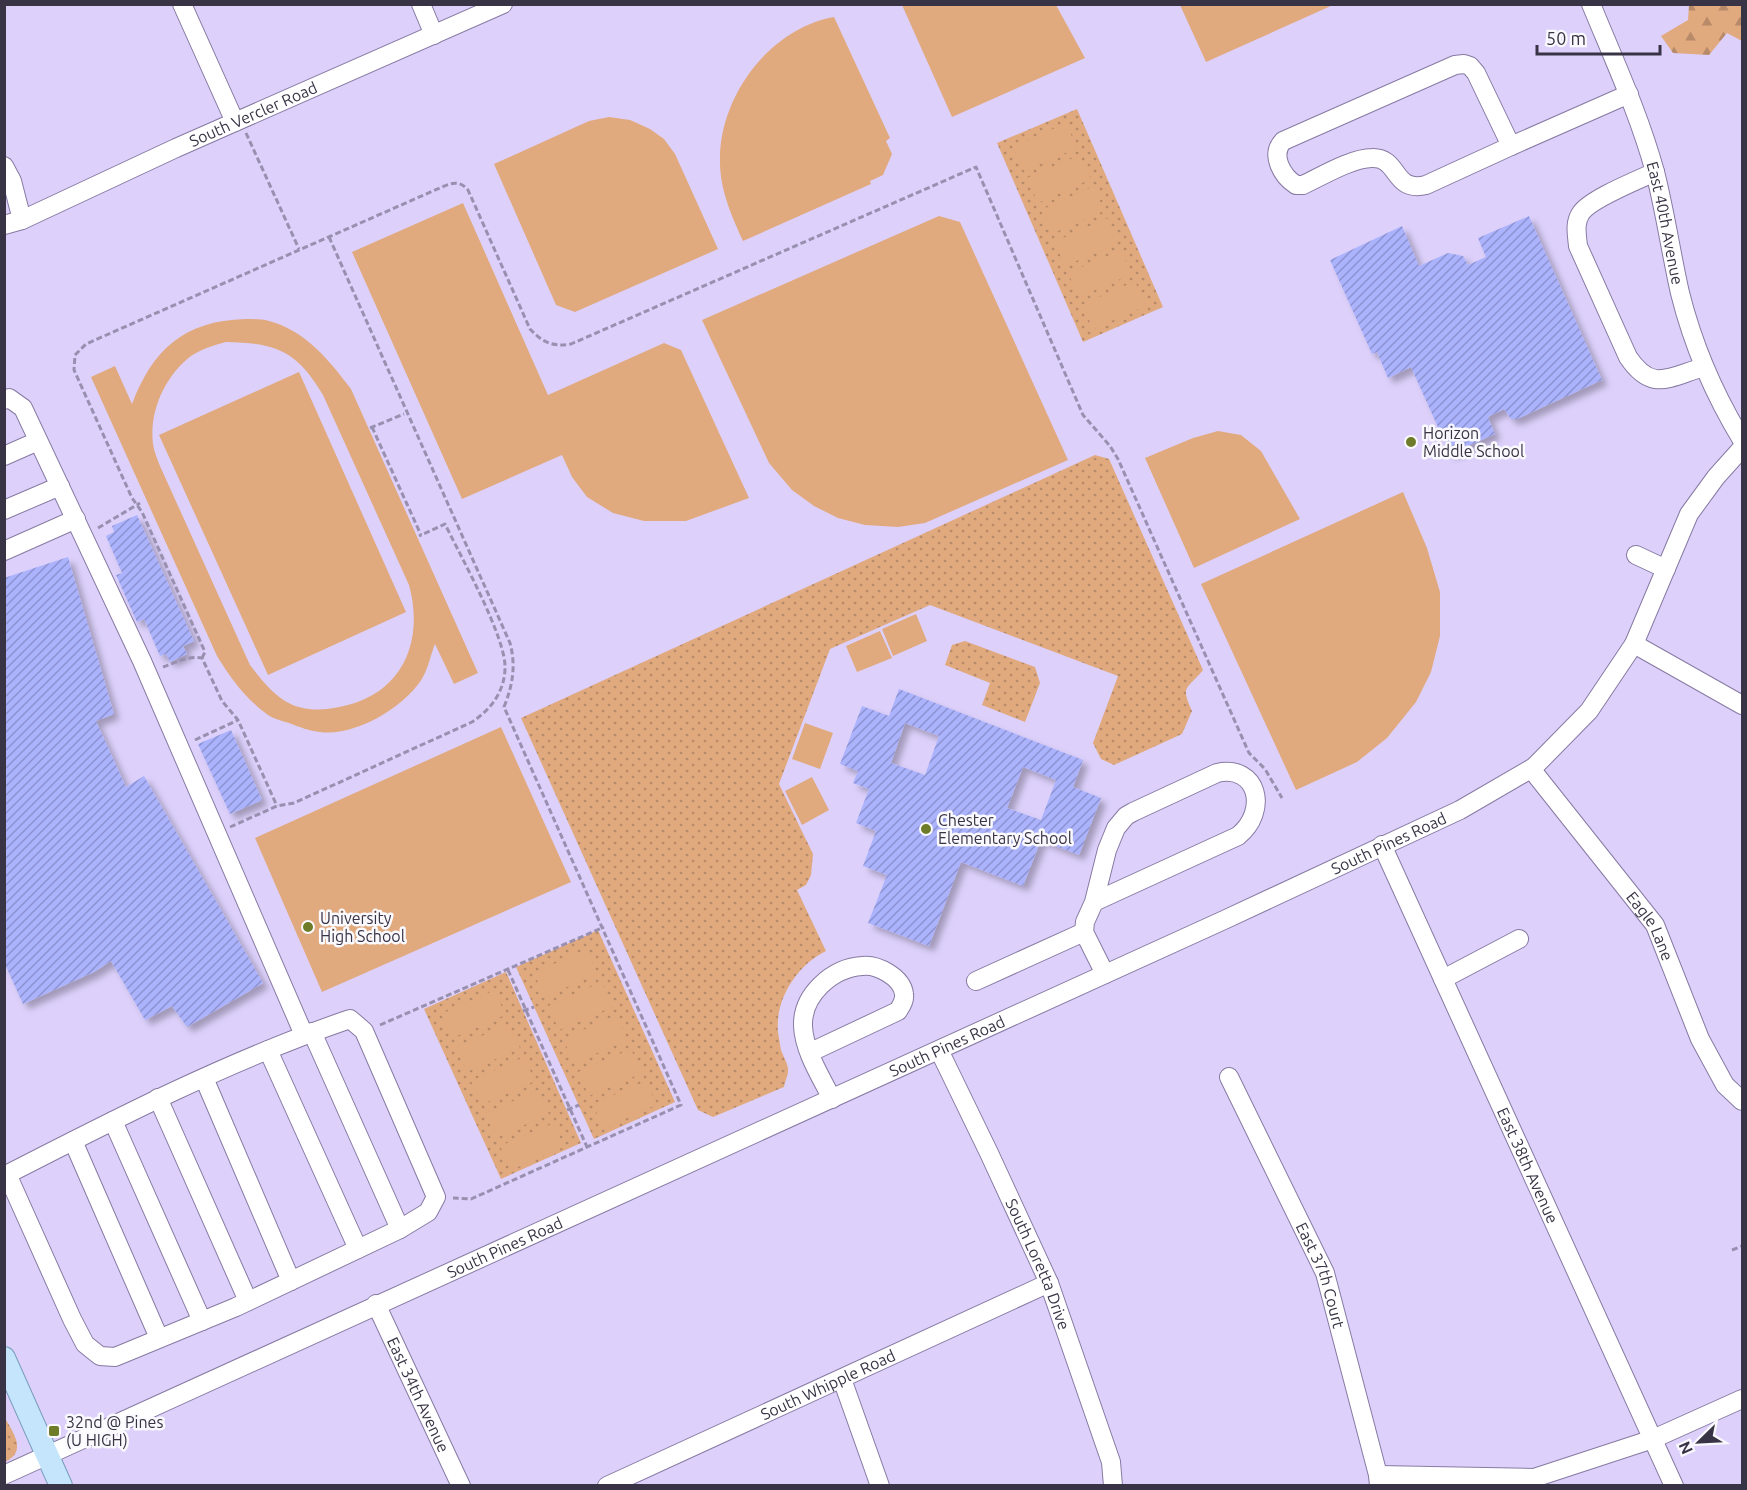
<svg xmlns="http://www.w3.org/2000/svg" width="1747" height="1490" viewBox="0 0 1747 1490" font-family="Ubuntu,sans-serif">
  <defs>
    <pattern id="grass-dots" width="8" height="8" patternUnits="userSpaceOnUse" patternTransform="scale(1.5)"><rect width="8" height="8" fill="#e1a97e"/><path d="M2 2h.1M6 6h.1" fill="none" stroke="#b78a69" stroke-width="1.8" stroke-linecap="round"/></pattern>
    <pattern id="forest-firs" width="22" height="20" patternUnits="userSpaceOnUse" patternTransform="scale(1.5)"><rect width="22" height="20" fill="#e1a97e"/><path d="M5 1l3.5 6h-7zM16 11l3.5 6h-7z" fill="#b78a69"/></pattern>
    <pattern id="building-hatch" width="6" height="6" patternUnits="userSpaceOnUse" patternTransform="scale(1.5)"><rect width="6" height="6" fill="#abb3fd"/><path d="M-1 1l2-2M0 6l6-6M5 7l2-2" fill="none" stroke="#8c92cf"/></pattern>
    <filter id="shadow"><feDropShadow dx="5.5" dy="5.5" stdDeviation="3" flood-color="#0004"/></filter>
  </defs>
  <rect width="100%" height="100%" fill="#ddd1fc"/>
  <g fill="url(#grass-dots)">
    <path d="M1077 109 1163 307 1083 342 997 143Z"/>
    <path d="M1095 455 1109 459 1203 670C1187 690 1180 685 1192 711L1182 734 1114 765 1101 759 1093 743 1118 676 930 605 830 649 779 784 813 854 811 875 806 885 797 890 826 951C797 965 775 999 778 1032 779 1038 780 1045 781 1050 783 1056 787 1062 788 1068 789 1074 785 1081 784 1087L713 1117 698 1110 521 718Z"/>
    <path d="M965 641 1035 667 1040 683 1025 722 982 705 990 683 945 665 952 645Z"/>
    <path d="M598 930 675 1102 594 1139 516 967Z"/>
    <path d="M506 972 581 1143 501 1179 424 1009Z"/>
    <path d="M4 1416C13 1433 28 1451 5 1462Z"/>
  </g>
  <path fill="url(#forest-firs)" d="M1689 5H1742V41L1727 33 1709 55 1673 53 1661 36 1688 20Z"/>
  <g fill="#e1a97e" fill-rule="evenodd">
    <path d="M902 5H1056L1085 58 952 117Z"/>
    <path d="M1180 5H1333L1206 62Z"/>
    <path d="M834 17 890 138 886 141 892 154 883 175 870 181 871 184 743 241C731 214 719 188 720 157 721 94 771 28 834 17Z"/>
    <path d="M609 117 630 120 650 129 664 139 675 154 718 249 575 312 556 305 494 164 589 121Z"/>
    <path d="M1066 123 1077 148 1024 171 1013 147Z"/>
    <path d="M1080 155 1091 179 1038 203 1027 178Z"/>
    <path d="M1094 186 1104 211 1051 234 1041 210Z"/>
    <path d="M463 203 548 395 664 343 681 350 749 498 686 521H644L613 513 587 497 572 477 562 455 462 499 352 252Z"/>
    <path d="M939 216 960 222 1068 460 925 523 898 527 865 525 838 518 814 506 792 490 769 463 702 320Z"/>
    <path d="M1108 218 1118 243 1065 266 1054 242Z"/>
    <path d="M1121 250 1132 274 1079 297 1068 273Z"/>
    <path d="M1135 281 1146 306 1093 329 1082 305Z"/>
    <path d="M245 319C253 319 261 319 269 321 306 331 329 360 351 389L478 673 454 684 435 644C431 654 429 665 424 675 408 706 355 737 320 732 310 731 299 727 289 723 282 721 274 719 268 715 246 699 231 679 217 656L91 377 115 366 132 404C153 349 184 321 245 319ZM226 342C276 343 297 351 323 395L409 585C425 643 401 696 339 707 322 711 301 711 285 701 271 692 260 678 250 665L160 466C157 459 154 451 153 444 149 411 165 376 191 356 202 349 214 345 226 342Z"/>
    <path d="M299 372 406 612 268 675 159 435Z"/>
    <path d="M1218 431 1241 435 1261 451 1300 519 1194 568 1145 458 1193 438Z"/>
    <path d="M1403 492 1427 548 1440 592V636L1431 672 1416 702 1387 738 1357 762 1296 790 1201 584Z"/>
    <path d="M916 614 927 641 893 656 882 629Z"/>
    <path d="M880 631 892 658 857 672 846 646Z"/>
    <path d="M805 723 833 733 820 769 792 759Z"/>
    <path d="M501 727 571 882 322 992 255 838Z"/>
    <path d="M812 777 829 810 802 825 785 791Z"/>
    <path d="M587 949 597 974 544 997 534 973Z"/>
    <path d="M602 982 612 1007 559 1030 548 1006Z"/>
    <path d="M495 990 505 1015 452 1038 441 1014Z"/>
    <path d="M616 1015 627 1040 574 1063 563 1039Z"/>
    <path d="M509 1024 520 1048 467 1072 456 1047Z"/>
    <path d="M631 1049 642 1073 589 1096 578 1072Z"/>
    <path d="M524 1057 535 1081 481 1105 471 1081Z"/>
    <path d="M646 1081 656 1105 603 1129 593 1104Z"/>
    <path d="M539 1090 549 1114 496 1138 485 1113Z"/>
    <path d="M554 1123 564 1147 511 1170 500 1146Z"/>
  </g>
  <g fill="url(#building-hatch)" fill-rule="evenodd" filter="url(#shadow)">
    <path d="M1529 216 1602 380 1517 419H1511L1504 409 1488 417 1495 434 1450 454 1411 367 1388 378 1377 352 1372 354 1330 260 1402 226 1419 266 1448 253 1463 256 1468 265 1486 257 1478 238Z"/>
    <path d="M137 515 194 641 183 646 187 654 170 662 166 654 160 656 144 619 137 622 116 575 122 573 106 536 114 532 112 526Z"/>
    <path d="M68 557 114 714 96 721 126 787 144 776 263 983 187 1027 172 1006 145 1020 111 961 94 972 23 1004 4 962V578Z"/>
    <path d="M899 689 1083 760 1073 787 1101 798 1079 855 1041 840 1023 886 961 862 929 946 868 923 887 875 863 866 876 831 856 823 869 789 853 783 858 771 840 764 862 706 889 716ZM905 723 939 736 925 775 891 763ZM1023 767 1056 780 1041 820 1007 808Z"/>
    <path d="M231 730 262 800 230 814 198 744Z"/>
  </g>
  <g fill="none" stroke-linecap="round" stroke-linejoin="round">
    <defs>
      <g id="minor">
        <path d="M182 4 235 122"/>
        <path d="M421 4 434 35"/>
        <path id="s1" d="M1591 4C1614 60 1639 114 1655 172 1665 211 1671 253 1680 293 1693 345 1714 394 1742 440"/>
        <path d="M1464 64 1470 66 1476 73 1511 146 1426 185C1392 193 1400 157 1372 158 1352 158 1322 176 1303 185H1296C1282 176 1270 155 1283 141L1455 65Z"/>
        <path d="M1511 146 1629 94"/>
        <path d="M4 166 12 181 22 220"/>
        <path d="M1655 172C1638 180 1590 199 1581 213 1574 223 1577 235 1578 246L1628 357C1652 393 1669 377 1704 367"/>
        <path id="s2" d="M4 225 22 220 176 148 503 4"/>
        <path d="M4 400 9 398 23 408 142 661 304 1035"/>
        <path d="M4 456 38 441"/>
        <path d="M4 510 60 486"/>
        <path d="M4 551 76 519"/>
        <path d="M1636 555 1666 569"/>
        <path d="M1634 644 1742 705"/>
        <path id="s3" d="M1534 767 1532 770 1655 925 1700 1039 1725 1085 1742 1101"/>
        <path id="s4" d="M1382 845 1674 1486"/>
        <path d="M1094 902 1238 836C1269 811 1258 764 1217 773L1133 812 1126 816 1116 828 1107 850 1094 902 1085 922 1084 932 1105 974"/>
        <path d="M1443 979 1519 939"/>
        <path d="M976 981 1084 932"/>
        <path d="M312 1032 400 1229"/>
        <path d="M268 1050 358 1249"/>
        <path id="s5" d="M939 1050 989 1153 1049 1283 1111 1462 1113 1486"/>
        <path d="M811 1052 898 1011C901 1006 905 1001 904 994 902 977 877 964 862 966 832 968 802 995 803 1026 804 1051 821 1077 832 1099"/>
        <path id="s6" d="M1229 1077 1325 1273 1378 1475 1379 1486"/>
        <path d="M204 1078 291 1281"/>
        <path d="M158 1098 248 1301"/>
        <path d="M113 1121 202 1321"/>
        <path d="M73 1141 159 1338"/>
        <path d="M4 1176C117 1118 230 1060 350 1019L364 1031 436 1197 428 1212 400 1229 236 1307 115 1357 100 1356 85 1344 72 1319 7 1174"/>
        <path id="s7" d="M376 1304 461 1486"/>
        <path d="M842 1379 880 1486"/>
        <path id="s8" d="M4 1475 1224 920 1460 810 1534 767 1589 711 1634 644 1689 514 1716 477 1742 448"/>
        <path d="M1378 1475 1534 1478 1653 1439 1742 1399"/>
        <path id="s9" d="M607 1486 1049 1283"/>
      </g>
      <path id="major" d="M4 1358 61 1486"/>
    </defs>
    <use href="#minor" stroke="#877aa2" stroke-width="20"/>
    <use href="#major" stroke="#799cbb" stroke-width="24"/>
    <g stroke="#9990b0" stroke-width="3" stroke-dasharray="6 3" stroke-linecap="butt">
      <path d="M246 133 299 249"/>
      <path d="M329 237 510 643C516 666 513 684 504 707L681 1105 471 1199 453 1198"/>
      <path d="M372 427 421 535"/>
      <path d="M370 428 404 414"/>
      <path d="M98 528 140 503"/>
      <path d="M202 658 205 652 142 512 132 498 74 370 75 355 86 344 442 187C453 182 460 181 468 190L530 329C543 343 553 347 571 344L976 167 1083 415 1110 446 1118 459 1249 753 1265 769 1282 798"/>
      <path d="M163 667C175 663 189 655 202 658L222 701 238 720 277 806"/>
      <path d="M195 740 238 720"/>
      <path d="M230 827 277 806 294 803 472 722C490 710 504 693 505 669 507 639 460 555 445 524L419 536"/>
      <path d="M508 970 587 1147"/>
      <path d="M523 1011 534 1007"/>
      <path d="M380 1025 604 927"/>
      <path d="M567 1110 579 1105"/>
      <path d="M1732 1250 1742 1246"/>
    </g>
    <use href="#minor" stroke="#fff" stroke-width="18"/>
    <use href="#major" stroke="#c4e5fc" stroke-width="22"/>
  </g>
  <g fill="#6e7c2a" stroke="#faf9fd" stroke-width="2">
    <circle cx="1411" cy="442" r="6"/>
    <circle cx="926" cy="829" r="6"/>
    <circle cx="308" cy="927" r="6"/>
    <rect x="48" y="1425" width="12" height="12" rx="3"/>
  </g>
  <g text-anchor="middle" stroke-width="5" stroke-linejoin="round" paint-order="stroke">
    <g font-size="16" fill="#393445" stroke="#faf9fd">
      <text dy="6" stroke="none"><textPath href="#s2" startOffset="273">South Vercler Road</textPath></text>
      <text dy="6" stroke="none"><textPath href="#s1" startOffset="232">East 40th Avenue</textPath></text>
      <text dy="6" stroke="none"><textPath href="#s8" startOffset="1522">South Pines Road</textPath></text>
      <text dy="6" stroke="none"><textPath href="#s3" startOffset="200">Eagle Lane</textPath></text>
      <text dy="6" stroke="none"><textPath href="#s8" startOffset="1036">South Pines Road</textPath></text>
      <text dy="6" stroke="none"><textPath href="#s4" startOffset="352">East 38th Avenue</textPath></text>
      <text dy="6" stroke="none"><textPath href="#s8" startOffset="550">South Pines Road</textPath></text>
      <text dy="6" stroke="none"><textPath href="#s5" startOffset="236">South Loretta Drive</textPath></text>
      <text dy="6" stroke="none"><textPath href="#s6" startOffset="219">East 37th Court</textPath></text>
      <text dy="6" stroke="none"><textPath href="#s9" startOffset="243">South Whipple Road</textPath></text>
      <text dy="6" stroke="none"><textPath href="#s7" startOffset="100">East 34th Avenue</textPath></text>
    </g>
    <g font-size="16" fill="#393445" stroke="#faf9fd" text-anchor="start">
      <text x="1423" y="439">Horizon<tspan x="1423" dy="18">Middle School</tspan></text>
      <text x="938" y="826">Chester<tspan x="938" dy="18">Elementary School</tspan></text>
      <text x="320" y="924">University<tspan x="320" dy="18">High School</tspan></text>
      <text x="66" y="1428">32nd @ Pines<tspan x="66" dy="18">(U HIGH)</tspan></text>
    </g>
  </g>
  <rect width="1747" height="1490" fill="none" stroke="#393445" stroke-width="12"/>
  <g transform="translate(1699 1442) rotate(246)" stroke="#faf9fd" stroke-width="4.5" paint-order="stroke">
  <path d="M0-4.5L10 22L0 15L-10 22Z" fill="#393445"/>
  <text y="-9" font-size="16" font-weight="bold" text-anchor="middle" fill="#393445">N</text>
  </g>
  <path d="M1537 45v9h123v-9" fill="none" stroke="#393445" stroke-width="3"/>
  <text x="1546" y="45" font-size="18" fill="#393445" stroke="#faf9fd" stroke-width="4.5" paint-order="stroke">50 m</text>
</svg>
